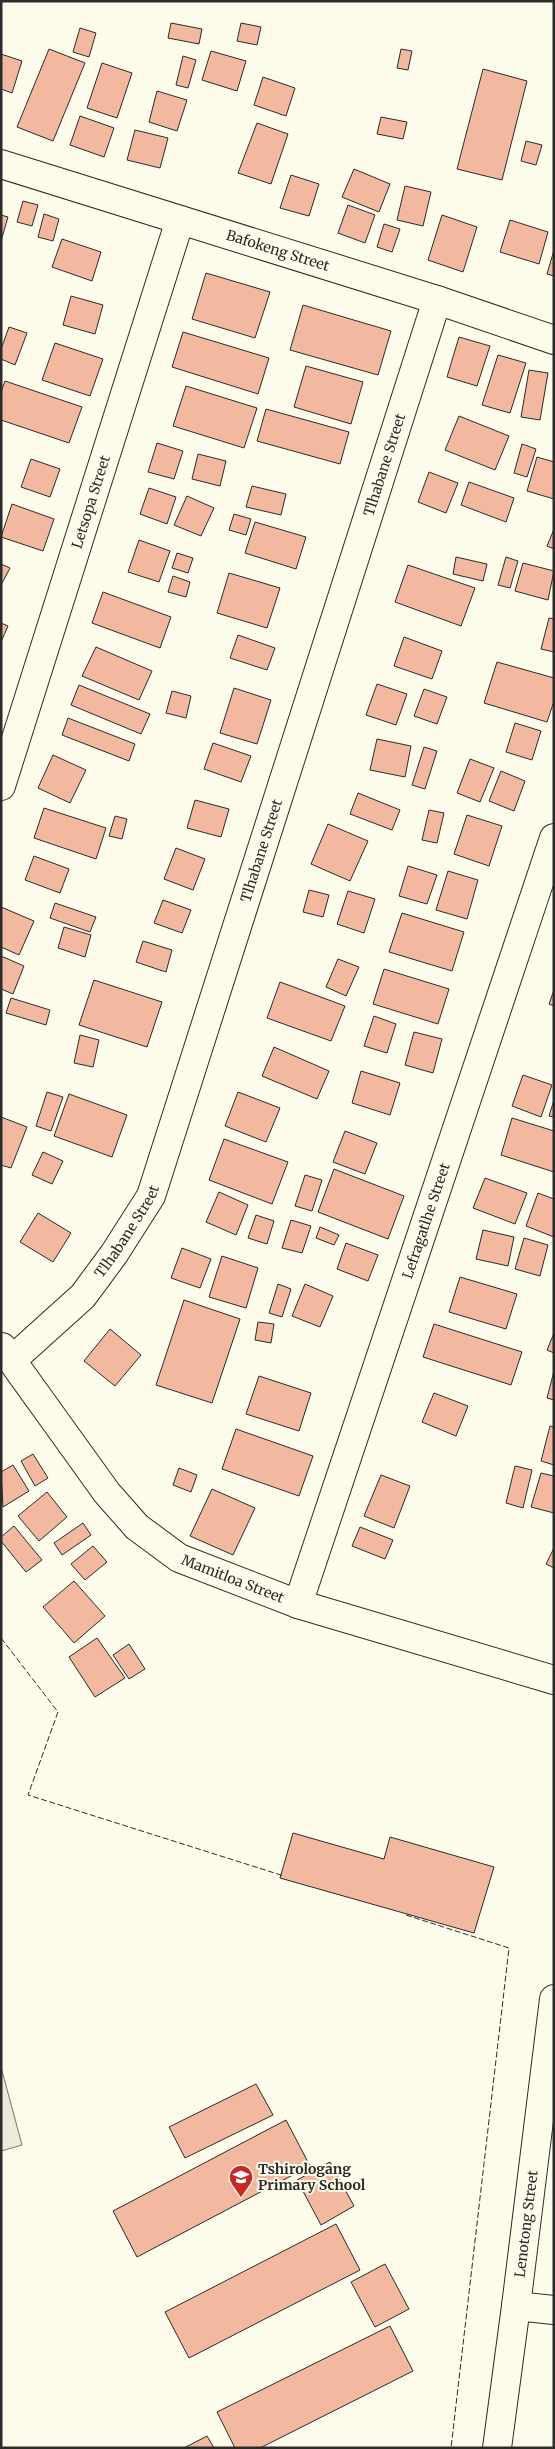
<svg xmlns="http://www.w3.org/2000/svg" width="555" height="2449" viewBox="0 0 555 2449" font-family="Merriweather,serif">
  <rect width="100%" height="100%" fill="#fdfbea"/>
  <path fill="#ecebdb" stroke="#74746e" d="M1 2067 22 2145 1 2151Z"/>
  <g fill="#f2b8a0" stroke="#2b2b2b">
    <path d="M171 23 202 29 199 44 168 38Z"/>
    <path d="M241 23 261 27 257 45 237 41Z"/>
    <path d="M80 28 96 33 89 57 73 52Z"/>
    <path d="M49 49 85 63 53 141 17 127Z"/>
    <path d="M401 49 412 51 408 70 397 68Z"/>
    <path d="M211 51 246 61 237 91 202 80Z"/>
    <path d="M1 54 22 61 12 93 1 89Z"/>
    <path d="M183 56 196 60 188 88 176 85Z"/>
    <path d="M102 63 132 73 117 118 87 108Z"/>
    <path d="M483 69 527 81 502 180 457 169Z"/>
    <path d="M263 77 295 88 286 116 254 105Z"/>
    <path d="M157 91 187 100 177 131 149 122Z"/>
    <path d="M80 116 114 128 104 157 70 145Z"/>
    <path d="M381 117 407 122 403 139 377 134Z"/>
    <path d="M257 123 288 134 271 184 238 173Z"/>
    <path d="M135 130 168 138 160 168 127 160Z"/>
    <path d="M526 141 542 145 536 165 521 161Z"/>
    <path d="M354 169 390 184 379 212 342 197Z"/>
    <path d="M291 175 319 184 309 216 280 208Z"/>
    <path d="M405 186 431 192 423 226 397 220Z"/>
    <path d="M23 201 38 205 32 226 17 222Z"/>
    <path d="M348 205 375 215 365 243 338 233Z"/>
    <path d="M44 214 59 219 53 241 38 237Z"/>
    <path d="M1 215 8 217 1 241Z"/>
    <path d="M442 215 477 227 463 272 428 260Z"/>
    <path d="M510 220 548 232 539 264 500 252Z"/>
    <path d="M384 224 400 229 392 252 377 247Z"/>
    <path d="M62 239 101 252 92 281 52 267Z"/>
    <path d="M554 250V276L547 274Z"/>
    <path d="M206 273 270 292 255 338 192 319Z"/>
    <path d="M71 296 103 305 95 334 63 325Z"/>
    <path d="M303 305 391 331 378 375 290 350Z"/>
    <path d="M9 327 27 333 15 365 1 359V349Z"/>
    <path d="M183 332 269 358 258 394 172 367Z"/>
    <path d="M459 337 490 346 477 386 447 377Z"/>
    <path d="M55 343 103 359 90 396 42 380Z"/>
    <path d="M498 355 526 363 510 413 482 405Z"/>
    <path d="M306 366 363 382 351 424 294 407Z"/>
    <path d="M529 370 548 373 540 420 521 417Z"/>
    <path d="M5 381 82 407 69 443 1 420V392Z"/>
    <path d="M186 386 257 408 244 448 173 426Z"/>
    <path d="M266 409 349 432 340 464 257 441Z"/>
    <path d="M459 416 509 436 495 470 445 450Z"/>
    <path d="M157 443 183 451 174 479 148 472Z"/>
    <path d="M522 444 536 449 527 477 514 473Z"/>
    <path d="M198 454 226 461 220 486 192 479Z"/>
    <path d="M537 457 554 462V499L527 491Z"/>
    <path d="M31 459 60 469 50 497 21 487Z"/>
    <path d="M429 472 458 483 446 513 418 502Z"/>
    <path d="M469 482 514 498 506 522 461 505Z"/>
    <path d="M252 486 286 494 281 515 246 507Z"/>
    <path d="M149 488 176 497 167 524 140 514Z"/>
    <path d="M187 496 214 508 201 536 174 525Z"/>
    <path d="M12 504 54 519 43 551 1 537Z"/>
    <path d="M234 514 251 519 246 535 229 530Z"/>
    <path d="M255 522 306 537 296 569 245 553Z"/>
    <path d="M554 529V549L547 546Z"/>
    <path d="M139 540 170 551 159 582 128 572Z"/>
    <path d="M177 553 193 558 188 573 172 568Z"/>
    <path d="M456 557 487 564 483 581 453 574Z"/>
    <path d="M506 557 518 561 510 588 498 585Z"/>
    <path d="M523 563 554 571 548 600 515 591Z"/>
    <path d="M1 564 10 568 1 585Z"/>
    <path d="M408 565 475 588 461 626 395 602Z"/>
    <path d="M229 573 280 588 267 628 217 613Z"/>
    <path d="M173 576 190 582 186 597 168 592Z"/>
    <path d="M103 592 171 617 160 648 92 623Z"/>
    <path d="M549 618 554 619V652L541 649Z"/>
    <path d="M1 623 8 626 1 642Z"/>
    <path d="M238 635 275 648 267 670 230 658Z"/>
    <path d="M404 637 442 651 432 679 394 666Z"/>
    <path d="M96 647 152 671 139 700 82 676Z"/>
    <path d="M497 662 554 678V701L547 722 484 703Z"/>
    <path d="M377 684 407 694 396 725 366 715Z"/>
    <path d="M79 685 150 714 141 734 71 705Z"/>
    <path d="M234 688 271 700 257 744 220 733Z"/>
    <path d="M424 689 447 697 437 724 414 716Z"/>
    <path d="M172 691 191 696 186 718 166 713Z"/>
    <path d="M68 718 135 744 129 761 62 735Z"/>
    <path d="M515 723 541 731 532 760 506 752Z"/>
    <path d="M377 739 411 746 405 777 370 770Z"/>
    <path d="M213 743 251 756 241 782 204 769Z"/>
    <path d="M424 747 437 751 425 789 412 785Z"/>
    <path d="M53 755 86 770 70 803 38 788Z"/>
    <path d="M470 759 494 768 480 802 457 793Z"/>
    <path d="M501 771 525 781 514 811 489 801Z"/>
    <path d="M358 793 400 810 392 830 350 814Z"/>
    <path d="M195 800 229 809 221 837 187 828Z"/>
    <path d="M44 808 106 828 96 859 34 838Z"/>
    <path d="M429 810 444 813 437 843 422 840Z"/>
    <path d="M467 815 502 826 489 866 454 854Z"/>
    <path d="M115 816 127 819 122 839 109 836Z"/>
    <path d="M328 824 368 841 350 881 311 864Z"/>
    <path d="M176 848 205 859 193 890 164 879Z"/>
    <path d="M34 856 69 869 60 893 25 880Z"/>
    <path d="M408 866 437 875 427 904 399 896Z"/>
    <path d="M448 871 478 880 467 919 436 910Z"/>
    <path d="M309 890 329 895 323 917 303 912Z"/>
    <path d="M348 891 375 899 364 933 337 924Z"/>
    <path d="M163 900 191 910 182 933 154 923Z"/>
    <path d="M55 903 96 917 90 932 50 918Z"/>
    <path d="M1 907 34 921 19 955 1 947Z"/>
    <path d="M402 913 464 932 452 971 389 952Z"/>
    <path d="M64 927 91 935 85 957 58 948Z"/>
    <path d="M143 941 172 950 166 972 136 962Z"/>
    <path d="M1 956 24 966 13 994 1 989Z"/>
    <path d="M338 959 359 967 346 996 326 987Z"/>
    <path d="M384 969 449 989 438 1024 373 1004Z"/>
    <path d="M94 980 162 1002 147 1047 79 1025Z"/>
    <path d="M280 982 345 1006 331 1041 267 1018Z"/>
    <path d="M554 990V1006L549 1004Z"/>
    <path d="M11 998 50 1010 46 1025 6 1013Z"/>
    <path d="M374 1016 396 1024 387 1053 364 1046Z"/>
    <path d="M414 1032 442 1039 433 1073 405 1065Z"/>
    <path d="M80 1035 99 1040 93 1067 74 1063Z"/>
    <path d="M274 1047 329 1071 317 1099 262 1076Z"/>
    <path d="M361 1071 400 1083 390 1115 352 1103Z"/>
    <path d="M523 1075 552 1085 541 1117 512 1106Z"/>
    <path d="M47 1092 63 1097 51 1131 36 1126Z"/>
    <path d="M238 1092 280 1108 266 1142 225 1126Z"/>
    <path d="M69 1094 127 1115 112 1157 54 1136Z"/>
    <path d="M554 1100V1117L549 1116Z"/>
    <path d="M1 1117 27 1127 11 1168 1 1165Z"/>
    <path d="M512 1118 554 1131V1172L501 1155Z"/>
    <path d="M345 1131 377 1143 365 1174 333 1162Z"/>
    <path d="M224 1139 288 1162 272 1204 209 1180Z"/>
    <path d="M43 1152 63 1161 52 1184 32 1175Z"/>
    <path d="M334 1169 404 1196 388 1239 318 1212Z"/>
    <path d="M305 1175 322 1180 312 1211 295 1206Z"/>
    <path d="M485 1178 527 1193 515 1224 473 1208Z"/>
    <path d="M219 1192 248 1205 236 1235 206 1222Z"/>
    <path d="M538 1193 554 1199V1237L526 1226Z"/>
    <path d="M38 1213 71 1233 53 1262 20 1242Z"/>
    <path d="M256 1215 274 1221 267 1244 248 1238Z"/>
    <path d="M291 1220 311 1226 302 1253 282 1248Z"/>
    <path d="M320 1227 339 1235 334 1245 316 1238Z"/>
    <path d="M483 1230 514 1237 508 1266 476 1259Z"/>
    <path d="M524 1238 548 1245 540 1276 515 1269Z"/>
    <path d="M346 1243 378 1255 368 1281 337 1269Z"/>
    <path d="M182 1248 211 1259 200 1288 171 1278Z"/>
    <path d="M222 1256 258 1268 246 1308 209 1297Z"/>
    <path d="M460 1277 517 1294 506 1329 449 1312Z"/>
    <path d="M278 1284 291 1289 282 1317 269 1313Z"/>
    <path d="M305 1284 333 1296 320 1327 292 1316Z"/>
    <path d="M184 1300 240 1319 212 1403 156 1385Z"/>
    <path d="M258 1322 274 1324 271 1343 255 1340Z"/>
    <path d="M434 1324 522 1352 511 1385 423 1357Z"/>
    <path d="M110 1329 141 1355 115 1386 84 1361Z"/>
    <path d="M554 1333V1353L547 1350Z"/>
    <path d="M554 1371V1400L547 1398Z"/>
    <path d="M259 1376 311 1393 299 1431 246 1414Z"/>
    <path d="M434 1393 468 1406 456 1436 422 1422Z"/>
    <path d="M550 1426 554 1427V1465L541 1461Z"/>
    <path d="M236 1429 313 1456 299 1496 222 1469Z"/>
    <path d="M33 1454 48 1478 35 1486 21 1461Z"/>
    <path d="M13 1465 29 1491 3 1507 1 1472Z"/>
    <path d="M515 1466 532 1470 523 1508 506 1503Z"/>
    <path d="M179 1468 197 1475 191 1492 173 1485Z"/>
    <path d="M541 1473 554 1476V1513L531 1507Z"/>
    <path d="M381 1475 410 1486 394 1528 364 1516Z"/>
    <path d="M212 1489 255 1508 233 1555 190 1536Z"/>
    <path d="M47 1492 67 1517 39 1541 18 1516Z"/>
    <path d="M83 1523 91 1535 62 1555 54 1543Z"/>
    <path d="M14 1526 42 1560 26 1572 1 1541V1537Z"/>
    <path d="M360 1527 393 1540 385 1559 352 1546Z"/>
    <path d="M93 1546 107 1562 85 1580 71 1564Z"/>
    <path d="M554 1548V1568L546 1564Z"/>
    <path d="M74 1581 105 1616 74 1643 43 1607Z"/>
    <path d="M97 1638 125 1678 95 1697 69 1657Z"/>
    <path d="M129 1644 145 1669 129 1679 113 1655Z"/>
    <path d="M293 1833 384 1859 390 1837 494 1867 474 1933 280 1878Z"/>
    <path d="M256 2084 273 2115 185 2158 169 2127Z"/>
    <path d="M286 2120 310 2166 137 2257 113 2211Z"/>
    <path d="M330 2162 354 2206 321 2225 297 2180Z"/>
    <path d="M336 2224 360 2270 189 2358 165 2312Z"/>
    <path d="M385 2264 409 2309 375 2327 351 2282Z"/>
    <path d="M390 2326 413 2371 260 2448H235L217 2412Z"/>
    <path d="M207 2436 214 2448H184Z"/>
  </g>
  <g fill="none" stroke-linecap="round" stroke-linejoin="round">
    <defs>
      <g id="street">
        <path id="s1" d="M1 164 437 300 554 340"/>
        <path id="s2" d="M1 786 180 220"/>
        <path id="s3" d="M2 1347 107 1493 137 1527 179 1558 298 1604 554 1680"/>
        <path id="s4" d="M12 1360 83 1296 114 1254 151 1196 437 300"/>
        <path id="s5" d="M298 1604 554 838"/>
        <path d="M516 2306 554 2310"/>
        <path id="s6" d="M497 2448 516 2306 554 1999"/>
      </g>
    </defs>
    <use href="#street" stroke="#2b2b2b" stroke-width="30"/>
    <use href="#street" stroke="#fdfbea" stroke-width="28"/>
    <g stroke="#2b2b2b" stroke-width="1" stroke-dasharray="6 2.5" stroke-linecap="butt">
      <path d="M1 1638 58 1712 28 1795 284 1876"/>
      <path d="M406 1915 509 1948 451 2448"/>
    </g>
  </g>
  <defs>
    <symbol id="school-pin" viewBox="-11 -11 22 30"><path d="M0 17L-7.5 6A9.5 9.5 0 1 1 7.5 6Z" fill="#c62828" stroke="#fdfbea"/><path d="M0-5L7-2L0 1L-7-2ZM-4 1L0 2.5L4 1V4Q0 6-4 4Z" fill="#fff"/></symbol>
  </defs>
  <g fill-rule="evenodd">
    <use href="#school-pin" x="227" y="2163" width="28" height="38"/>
  </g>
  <g text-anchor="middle" stroke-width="4" stroke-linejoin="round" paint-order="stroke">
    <g font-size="14" fill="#2b2b2b" stroke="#fdfbea">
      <text dy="5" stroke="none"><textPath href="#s1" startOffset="290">Bafokeng Street</textPath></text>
      <text dy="5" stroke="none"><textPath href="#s4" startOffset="984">Tlhabane Street</textPath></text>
      <text dy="5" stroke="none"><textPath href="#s2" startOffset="298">Letsopa Street</textPath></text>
      <text dy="5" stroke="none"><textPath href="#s4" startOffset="579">Tlhabane Street</textPath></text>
      <text dy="5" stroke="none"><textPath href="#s5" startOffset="404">Lefragatlhe Street</textPath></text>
      <text dy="5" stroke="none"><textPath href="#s4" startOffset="174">Tlhabane Street</textPath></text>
      <text dy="5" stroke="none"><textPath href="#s3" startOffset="335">Mamitloa Street</textPath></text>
      <text dy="5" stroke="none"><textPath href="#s6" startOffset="226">Lenotong Street</textPath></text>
    </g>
    <g font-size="14" font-weight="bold" fill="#2b2b2b" stroke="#fdfbea" text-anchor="start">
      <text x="258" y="2174">Tshirologang<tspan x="258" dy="16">Primary School</tspan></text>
    </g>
  </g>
  <rect width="555" height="2449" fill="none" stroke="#2b2b2b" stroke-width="5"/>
</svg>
